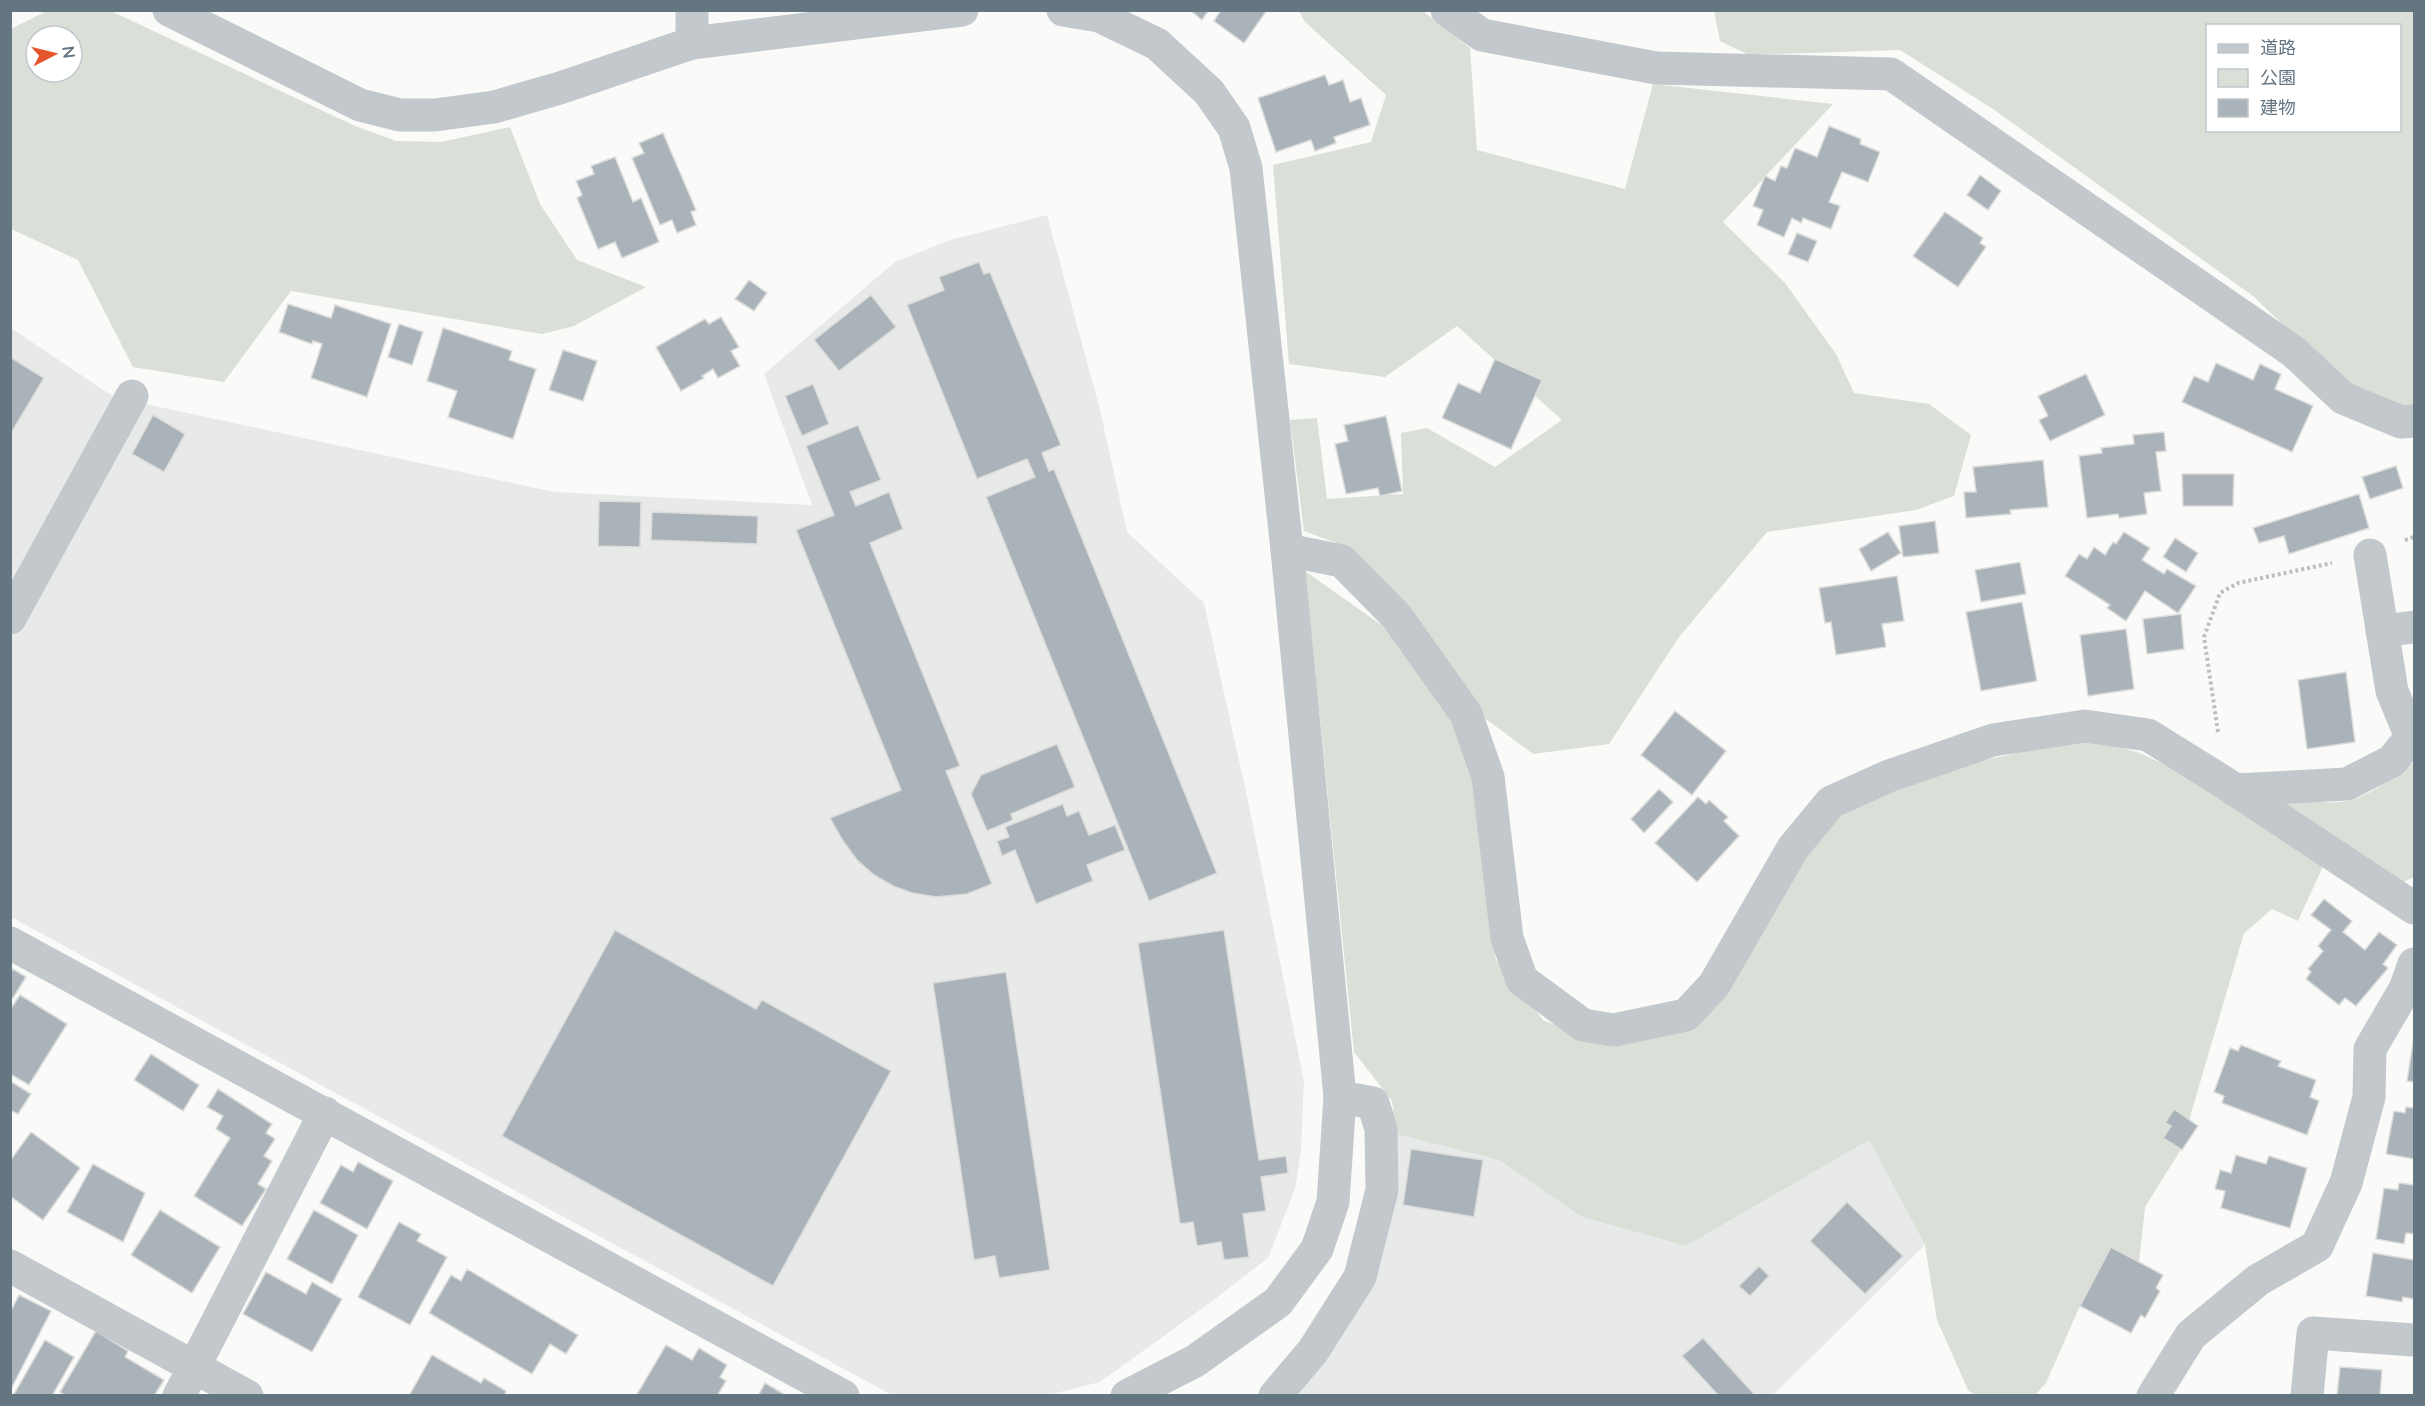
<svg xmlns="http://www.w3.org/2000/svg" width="2425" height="1406" viewBox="0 0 2425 1406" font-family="Lato,'Noto Sans JP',sans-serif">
  <rect width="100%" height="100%" fill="#fafaf8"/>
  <g fill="#e8e9e9">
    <path d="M1047 215 1100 410 1127 532 1204 603 1248 801 1304 1082 1301 1151 1295 1189 1268 1258 1211 1302 1100 1382 1048 1395H892L11 917V639L141 403 554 492 812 505 764 374 895 262 950 240Z"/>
    <path d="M11 328 117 399 11 586Z"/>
    <path d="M1396 1134 1499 1160 1582 1217 1686 1246 1869 1140 1925 1245 1773 1395 1295 1396 1339 1341Z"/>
  </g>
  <g fill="#dadfd7" fill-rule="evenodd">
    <path d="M49 10 111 11 355 126 396 141 441 142 510 127 540 204 577 260 646 287 574 326 542 334 291 291 224 382 133 367 78 260 11 229V29ZM36 36H72V72H36Z"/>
    <path d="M1299 11H1423L1470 48 1477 150 1625 189 1653 84 1833 104 1723 222 1785 283 1836 354 1854 393 1929 404 1971 435 1954 496 1916 510 1767 532 1679 637 1609 744 1533 754 1478 713 1350 548 1304 531 1290 420 1317 418 1327 499 1403 494 1401 433 1427 428 1495 467 1562 420 1457 326 1385 377 1289 364 1273 165 1371 142 1386 95 1305 22Z"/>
    <path d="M1714 11H2414V408L2401 409 2340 379 2253 296 1993 109 1900 50 1749 55 1720 41ZM2208 26H2400V130H2208Z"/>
    <path d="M1305 571 1387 629 1449 698 1473 771 1496 960 1544 1021 1608 1040 1691 1030 1810 842 1842 813 1928 773 2089 737 2142 754 2206 784 2324 864 2298 921 2272 909 2244 933 2180 1151 2145 1207 2137 1281 2079 1308 2046 1383 2035 1395H1974L1968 1390 1937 1320 1925 1245 1869 1140 1686 1246 1582 1217 1499 1160 1396 1134 1392 1101 1354 1052Z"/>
    <path d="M2414 762V877L2395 886 2267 804 2282 795C2303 801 2334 806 2355 799 2375 792 2398 774 2414 762Z"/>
  </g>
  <g fill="#aab3b9" stroke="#dcdcda" stroke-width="1.5">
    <path d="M1190 10H1209L1202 20Z"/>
    <path d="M1221 10H1267L1244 43 1214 21Z"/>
    <path d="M1325 75 1329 85 1343 80 1350 102 1361 98 1370 125 1334 137 1336 143 1315 151 1311 140 1276 152 1258 98Z"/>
    <path d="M1829 126 1861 139 1860 144 1880 152 1868 182 1842 172 1829 202 1840 206 1831 229 1803 218 1801 223 1792 218 1784 237 1757 225 1763 210 1753 206 1765 176 1775 181 1781 166 1787 168 1795 148 1817 157Z"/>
    <path d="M663 133 696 210 691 212 696 225 677 233 672 220 660 225 632 158 644 153 639 143Z"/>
    <path d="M615 157 633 202 641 198 659 242 622 258 615 242 598 249 577 198 582 195 576 181 594 174 591 166Z"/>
    <path d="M1980 175 2001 191 1988 210 1967 195Z"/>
    <path d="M1945 212 1983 238 1980 243 1986 247 1958 287 1913 256Z"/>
    <path d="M1797 233 1817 241 1808 262 1788 254Z"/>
    <path d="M979 262 984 274 990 272 1061 445 1042 453 1049 471 1054 469 1217 873 1149 901 986 497 1035 477 1027 459 977 479 907 305 944 290 939 277Z"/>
    <path d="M749 280 767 293 754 311 735 299Z"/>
    <path d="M871 295 896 327 839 371 814 340Z"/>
    <path d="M288 304 331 318 335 305 391 324 367 397 311 378 322 344 313 341 312 344 279 332Z"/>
    <path d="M721 317 739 347 731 351 740 366 718 378 713 369 702 376 704 378 681 391 656 347 705 319 709 324Z"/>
    <path d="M399 324 423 332 412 365 388 357Z"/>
    <path d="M443 328 512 351 509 360 536 369 513 439 448 417 457 391 427 381Z"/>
    <path d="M563 350 597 361 583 401 549 390Z"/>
    <path d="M10 357 44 378 10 435Z"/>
    <path d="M1495 359 1542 380 1511 449 1442 418 1458 383 1480 393Z"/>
    <path d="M2216 363 2253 380 2260 364 2281 374 2275 389 2313 406 2292 452 2182 402 2194 376 2208 382Z"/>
    <path d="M2086 374 2105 415 2050 441 2039 420 2048 416 2038 396Z"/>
    <path d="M813 384 829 424 802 436 785 396Z"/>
    <path d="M153 415 185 434 164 472 132 454Z"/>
    <path d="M1386 416 1402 491 1380 496 1378 488 1346 494 1335 444 1348 441 1344 425Z"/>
    <path d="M858 425 881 480 850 492 856 506 889 492 903 529 870 543 960 766 946 771 992 884 967 894 936 897 912 893 893 886 874 875 857 860 843 841 830 818 901 790 796 530 834 515 806 446Z"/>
    <path d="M2164 432 2166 451 2156 452 2161 491 2144 493 2147 514 2119 518 2118 514 2087 518 2079 456 2102 453 2101 448 2134 444 2133 435Z"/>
    <path d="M2043 460 2048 507 2010 510 2011 514 1966 518 1964 492H1976L1973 467Z"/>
    <path d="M2396 466 2403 488 2370 499 2362 477Z"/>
    <path d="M2182 474H2234L2233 506H2183Z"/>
    <path d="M2359 494 2369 528 2289 554 2284 536 2259 543 2253 528Z"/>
    <path d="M599 501 641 502 640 547 598 546Z"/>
    <path d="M652 512 758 516 757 544 651 540Z"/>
    <path d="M1935 521 1939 553 1903 557 1899 526Z"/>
    <path d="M1888 532 1901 553 1871 571 1859 549Z"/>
    <path d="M2124 532 2150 548 2142 560 2164 574 2167 569 2196 586 2178 613 2145 591 2126 621 2107 608 2110 605 2065 576 2079 554 2087 559 2094 547 2105 555 2113 542 2116 544Z"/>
    <path d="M2175 538 2198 553 2186 572 2163 557Z"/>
    <path d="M2020 562 2026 594 1981 602 1975 570Z"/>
    <path d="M1897 576 1904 621 1882 624 1886 647 1836 655 1831 622 1825 623 1819 588Z"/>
    <path d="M2022 602 2037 681 1981 691 1966 612Z"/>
    <path d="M2181 614 2184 649 2147 654 2143 619Z"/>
    <path d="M2126 629 2134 689 2088 696 2080 635Z"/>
    <path d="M2346 672 2355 742 2307 749 2298 680Z"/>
    <path d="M1675 711 1726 751 1692 795 1641 755Z"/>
    <path d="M1057 744 1075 787 1011 814 1013 820 987 831 971 794 981 775Z"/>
    <path d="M1659 789 1673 802 1644 833 1631 819Z"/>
    <path d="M1698 797 1706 804 1709 800 1728 817 1724 821 1739 836 1697 882 1655 843Z"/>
    <path d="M1063 804 1067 816 1079 811 1089 835 1115 825 1125 850 1087 865 1093 881 1036 904 1015 850 1002 856 997 841 1009 837 1005 827Z"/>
    <path d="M2324 899 2352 921 2343 932 2365 950 2379 932 2397 945 2383 964 2388 968 2356 1006 2345 998 2339 1005 2306 979 2311 972 2308 969 2323 951 2318 946 2331 930 2311 915Z"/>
    <path d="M615 930 756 1009 762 1000 891 1071 773 1286 502 1136Z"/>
    <path d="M1224 930 1259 1160 1286 1156 1288 1173 1261 1177 1266 1211 1243 1214 1249 1257 1224 1260 1221 1242 1197 1246 1193 1222 1180 1224 1138 943Z"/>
    <path d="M13 969 26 977 13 998 10 997V974Z"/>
    <path d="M1006 972 1050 1270 999 1278 995 1256 974 1260 933 983Z"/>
    <path d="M20 995 67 1024 29 1085 10 1074V1010Z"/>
    <path d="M2414 1036V1082L2407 1081Z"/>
    <path d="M2241 1045 2281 1061 2278 1066 2316 1080 2310 1097 2319 1101 2307 1135 2222 1103 2224 1096 2214 1092 2230 1048 2238 1051Z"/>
    <path d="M151 1054 199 1085 183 1111 134 1080Z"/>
    <path d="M10 1081 31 1094 18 1114 10 1110Z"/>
    <path d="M218 1089 272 1124 266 1133 275 1139 264 1156 272 1161 258 1184 266 1189 242 1226 194 1196 230 1138 216 1129 223 1116 207 1107Z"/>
    <path d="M2406 1107 2414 1108V1159L2386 1154 2394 1111 2405 1113Z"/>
    <path d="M2174 1109 2198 1126 2182 1150 2163 1138 2171 1126 2165 1123Z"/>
    <path d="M31 1132 80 1168 43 1220 10 1196V1161Z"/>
    <path d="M1411 1149 1483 1160 1474 1217 1403 1205Z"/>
    <path d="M2236 1155 2266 1164 2269 1156 2307 1168 2290 1228 2221 1208 2225 1191 2215 1189 2220 1170 2231 1173Z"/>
    <path d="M358 1162 393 1181 367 1229 320 1203 341 1165 353 1172Z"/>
    <path d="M93 1164 145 1193 123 1242 67 1212Z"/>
    <path d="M2399 1183 2414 1185V1234L2406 1233 2404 1244 2376 1239 2384 1188 2398 1190Z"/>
    <path d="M1847 1202 1903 1256 1865 1294 1810 1241Z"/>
    <path d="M160 1210 220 1247 192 1293 131 1255Z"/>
    <path d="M314 1210 358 1235 332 1284 287 1259Z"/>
    <path d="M399 1222 421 1234 417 1241 447 1257 410 1325 358 1297Z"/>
    <path d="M2111 1247 2163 1275 2156 1288 2160 1291 2145 1318 2141 1315 2131 1333 2080 1306Z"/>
    <path d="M2373 1253 2414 1260V1299L2403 1297 2402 1302 2366 1296Z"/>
    <path d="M1759 1266 1769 1276 1750 1296 1739 1286Z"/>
    <path d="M467 1269 578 1335 566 1354 550 1344 532 1374 429 1313 451 1275 461 1281Z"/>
    <path d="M266 1272 306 1294 312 1282 342 1299 312 1352 243 1314Z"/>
    <path d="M19 1295 51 1311 10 1391V1313Z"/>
    <path d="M96 1331 128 1351 125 1357 164 1380 154 1396H66L60 1392Z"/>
    <path d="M1703 1338 1754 1394 1752 1396H1719L1682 1356Z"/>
    <path d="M45 1340 74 1357 52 1396H13Z"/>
    <path d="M666 1345 692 1360 699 1348 727 1365 720 1377 726 1381 717 1396H636Z"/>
    <path d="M432 1355 481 1383 484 1378 506 1391 504 1396H409Z"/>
    <path d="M2340 1367 2382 1370 2380 1396H2337Z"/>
    <path d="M765 1383 787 1396H758Z"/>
  </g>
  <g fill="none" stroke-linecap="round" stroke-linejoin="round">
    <g stroke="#bbbfc2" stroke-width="4" stroke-dasharray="3 3" stroke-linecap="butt">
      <path d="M2405 540 2414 537"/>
      <path d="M2218 732 2204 637 2220 593 2238 583 2332 563"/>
    </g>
    <g stroke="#c3c8cc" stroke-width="33">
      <path d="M169 10 360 105 400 115H435L494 107 560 88 692 43 962 10"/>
      <path d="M1063 10 1099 16 1157 44 1209 92 1234 128 1246 168 1287 550 1340 1097 1333 1202 1317 1249 1278 1302 1195 1361 1127 1396"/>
      <path d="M1447 10 1482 35 1656 68 1891 74 2294 352 2343 398 2401 422 2414 421"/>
      <path d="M692 43V10"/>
      <path d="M1287 550 1342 561 1397 617 1466 714 1488 777 1507 938 1522 980 1583 1025 1614 1030 1686 1015 1714 985 1793 848 1831 802 1889 776 1993 740 2085 726 2148 735 2225 783 2414 908"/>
      <path d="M10 618 132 396"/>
      <path d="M2382 631 2414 627"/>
      <path d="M2235 790 2347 784 2392 761 2411 737 2392 691 2370 555"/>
      <path d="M10 943 843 1396"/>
      <path d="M10 1266 247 1396"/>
      <path d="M179 1396 325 1113"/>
      <path d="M1275 1396 1313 1351 1360 1277 1382 1190 1381 1129 1373 1103 1340 1097"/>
      <path d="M2153 1396 2191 1335 2258 1280 2317 1246 2346 1183 2369 1097 2370 1049 2405 989 2414 964"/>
      <path d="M2307 1396 2313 1333 2414 1340"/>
    </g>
  </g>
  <rect width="2425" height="1406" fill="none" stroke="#657683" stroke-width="24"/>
  <rect x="2206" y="24" width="195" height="108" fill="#ffffff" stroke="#c1c8cd" stroke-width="1.5"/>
  <rect x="2218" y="44" width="30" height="9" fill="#c3c8cc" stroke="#c1c8cd" stroke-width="1.5"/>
  <text x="2260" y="54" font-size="18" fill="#657683">道路</text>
  <rect x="2218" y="69" width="30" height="18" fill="#dadfd7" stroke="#c1c8cd" stroke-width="1.5"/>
  <text x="2260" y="84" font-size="18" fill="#657683">公園</text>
  <rect x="2218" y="99" width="30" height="18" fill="#aab3b9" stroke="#c1c8cd" stroke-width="1.5"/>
  <text x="2260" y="114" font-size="18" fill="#657683">建物</text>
  <g transform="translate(54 54) rotate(83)"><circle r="28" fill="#ffffff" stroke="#c1c8cd" stroke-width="1.5"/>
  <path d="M0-4.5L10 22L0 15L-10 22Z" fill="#e4572e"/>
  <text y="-9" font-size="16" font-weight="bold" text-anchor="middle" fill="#657683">N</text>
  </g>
</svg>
